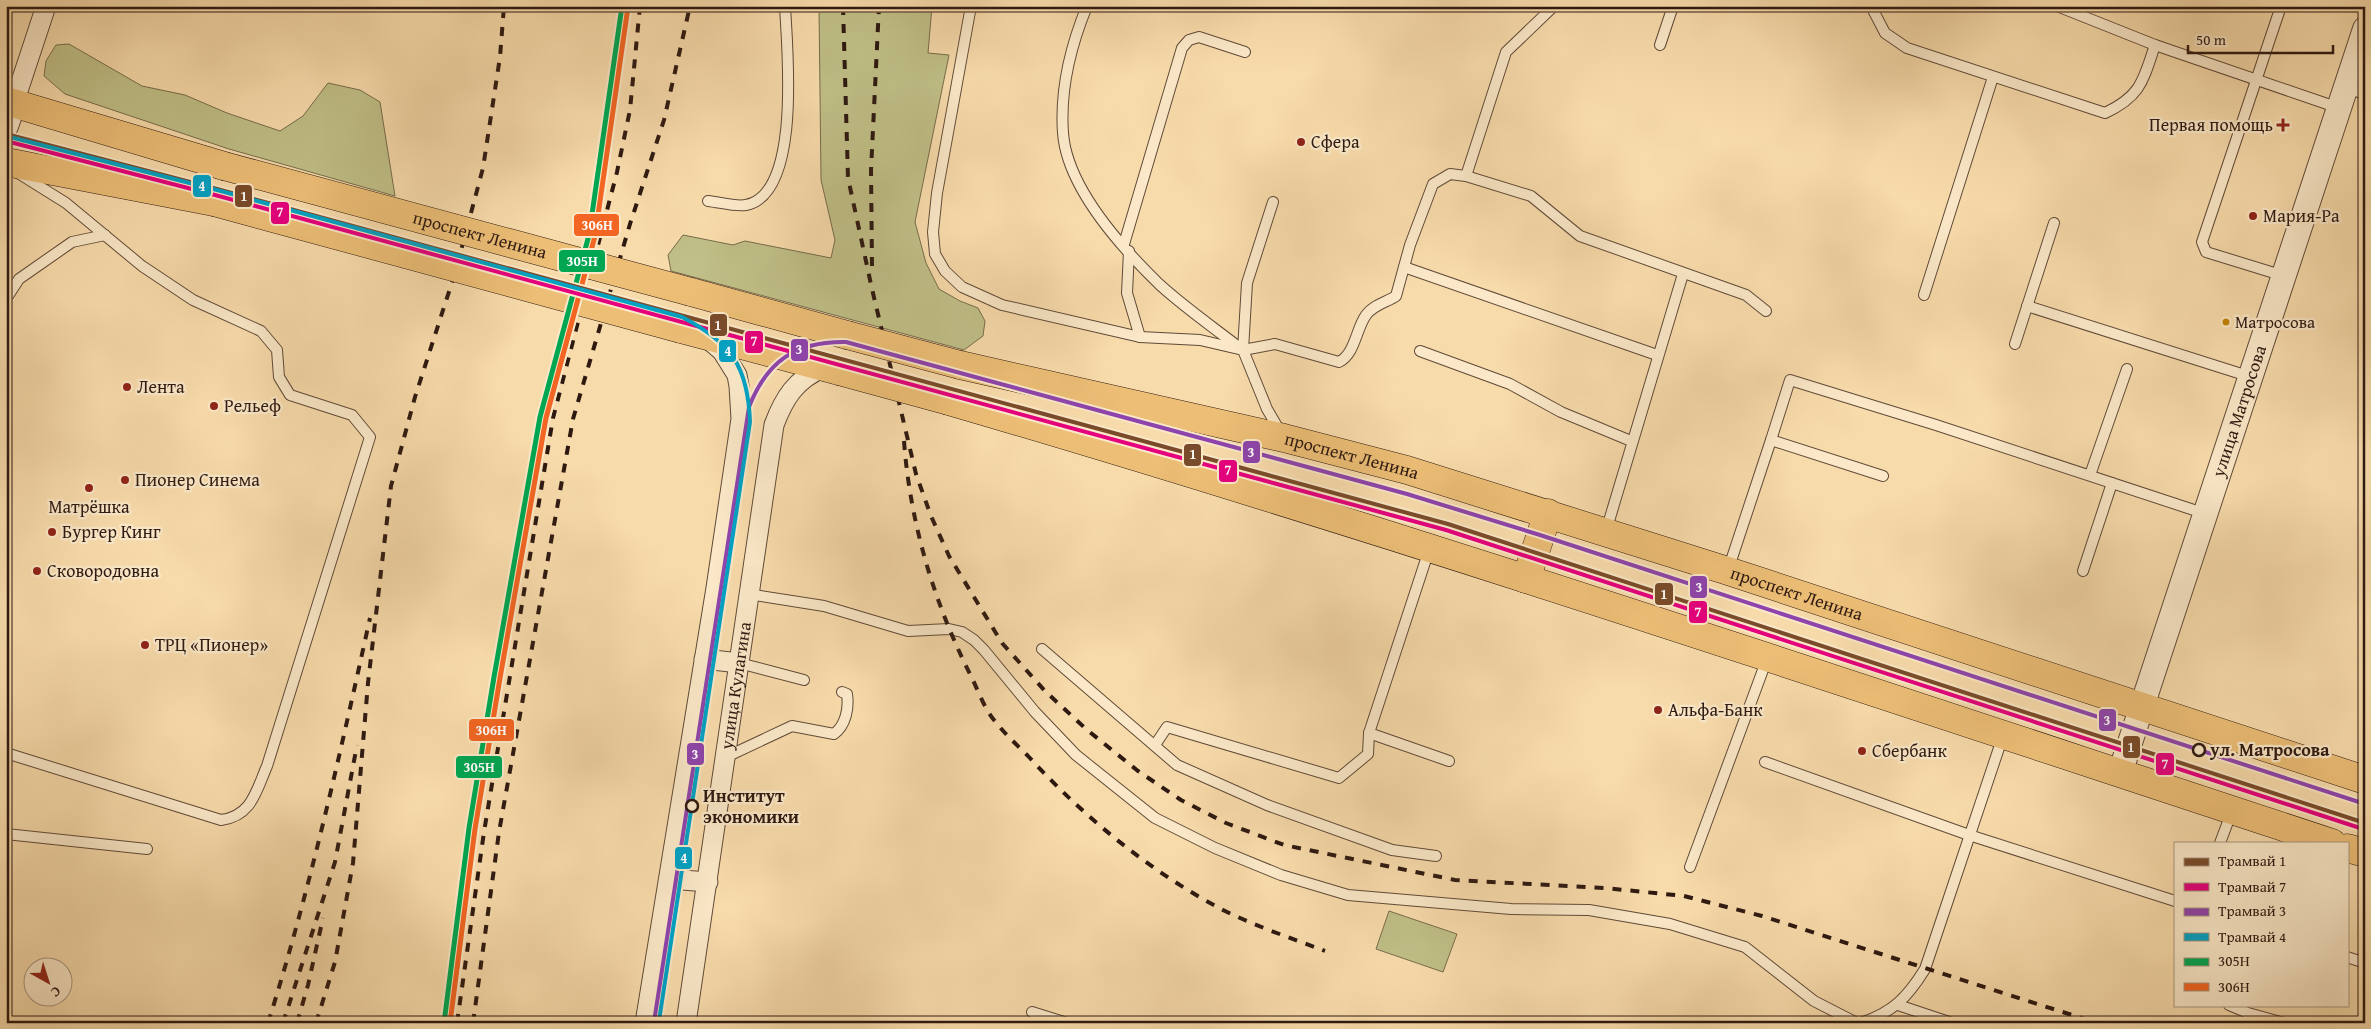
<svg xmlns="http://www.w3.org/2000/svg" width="2371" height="1029" viewBox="0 0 2371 1029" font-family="'Gentium Book Plus',serif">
  <rect width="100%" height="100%" fill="#f8dbab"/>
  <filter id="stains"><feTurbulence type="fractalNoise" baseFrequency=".004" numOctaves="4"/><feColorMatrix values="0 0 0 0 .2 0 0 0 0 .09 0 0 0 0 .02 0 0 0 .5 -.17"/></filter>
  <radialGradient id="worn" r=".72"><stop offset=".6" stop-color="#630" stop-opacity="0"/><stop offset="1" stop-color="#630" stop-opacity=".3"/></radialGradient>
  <g fill="#c0bf87" stroke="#776c4c">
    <path d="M819 6H932L928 53 949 55 915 222 926 263 939 289 960 301 978 308 985 321 983 336 964 350 671 271 668 255 683 235 733 245 745 241 831 258 835 240 821 180Z"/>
    <path d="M69 44 142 86 185 95 227 113 280 131 303 116 328 83 360 90 380 102 395 196 229 149 65 94 44 76 46 61 56 45Z"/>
    <path d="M1389 911 1457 934 1443 972 1376 949Z"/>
  </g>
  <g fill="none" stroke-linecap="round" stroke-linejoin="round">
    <defs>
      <g id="service">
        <path d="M971 6 937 193 933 232 935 254 945 271 962 287 1002 305 1140 337 1200 340 1243 350 1275 344 1339 362C1355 354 1356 329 1366 315 1373 305 1387 302 1396 296L1410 245 1433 184 1450 174 1466 176 1506 52 1554 6"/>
        <path d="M1087 6C1071 45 1060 91 1063 133 1067 188 1121 247 1159 284 1184 307 1213 327 1240 348"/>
        <path d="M1871 6 1885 33 1907 48 2105 113C2141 96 2143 81 2155 45"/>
        <path d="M2057 6 2155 45 2339 108"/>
        <path d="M2281 6 2202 242 2206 252 2284 276"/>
        <path d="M1660 45 1673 6"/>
        <path d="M2346 88 2365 94"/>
        <path d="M1466 176 1531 196 1580 236 1746 295 1766 311"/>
        <path d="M708 201C719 202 735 207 746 205 802 194 787 48 785 6"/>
        <path d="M1273 202 1247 283 1243 350 1267 409 1281 433"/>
        <path d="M1124 244 1182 48 1189 40 1199 37 1245 52"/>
        <path d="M1129 251 1127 293 1140 337"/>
        <path d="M1404 267 1657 355"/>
        <path d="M1924 295 1993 77"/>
        <path d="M6 299 19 279 72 242 105 235"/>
        <path d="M2027 306 2251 377"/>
        <path d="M2015 344 2054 223"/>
        <path d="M1420 351 1510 384 1561 412 1631 441"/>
        <path d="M1771 440 1790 380 1936 425 2206 514"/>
        <path d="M2090 475 2127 369"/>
        <path d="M1606 531 1683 274"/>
        <path d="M1429 550 1369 733 1449 761"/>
        <path d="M1728 570 1771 440 1883 476"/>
        <path d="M2083 571 2112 483"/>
        <path d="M748 594 824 606 908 631 949 629 962 632 974 640 984 650 1035 712 1076 755 1155 818 1215 848 1281 875 1348 895 1511 909 1589 910 1670 924 1745 947 1814 1001 1857 1023"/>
        <path d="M1042 649 1177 765 1267 805 1392 850 1436 856"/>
        <path d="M739 663 804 680"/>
        <path d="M1155 745 1167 727 1339 778 1368 754 1369 733"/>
        <path d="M6 753 221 820C252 816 256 791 267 766L370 437 352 415 290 395 279 377 277 350 261 331 193 300 142 266 66 203 18 173"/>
        <path d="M726 757 792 726 834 734C846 725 849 708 847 694L842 692"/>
        <path d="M1765 762 1969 835 2175 901"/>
        <path d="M6 834 147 849"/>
        <path d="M2220 843 2232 811"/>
        <path d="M1690 867 1767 659"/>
        <path d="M2347 957 2365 963"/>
        <path d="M1898 1005 1952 1023"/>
        <path d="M2229 1005 2248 1013 2284 1023"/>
        <path d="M1032 1012 1067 1023"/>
        <path d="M1861 1023C1893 1012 1907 998 1925 969L2003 736"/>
      </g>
      <g id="minor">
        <path d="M14 103 46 6"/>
        <path d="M704 659 739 663"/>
        <path d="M669 879 708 882"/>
        <path d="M645 1023 716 588 741 419 739 386 737 375 722 351 707 338"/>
        <path id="s1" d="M686 1023 774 425C784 398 796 379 823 368"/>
      </g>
      <g id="tertiary">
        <path d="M6 126 14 103"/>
        <path id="s2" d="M2120 773 2365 29"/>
      </g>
      <g id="primary">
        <path d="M6 101 224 166"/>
        <path d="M6 162 214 202"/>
        <path d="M691 292 847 335"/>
        <path d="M681 329 839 371"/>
        <path id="s3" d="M960 365 1284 438 1407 470 1728 571 2365 780"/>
        <path d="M949 401C1414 537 1872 692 2332 843"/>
        <path d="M1526 579 1548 513"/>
        <path d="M2347 848 2365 853"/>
      </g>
    </defs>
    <use href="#service" stroke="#604a38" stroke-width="12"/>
    <use href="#minor" stroke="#604a38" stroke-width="21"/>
    <use href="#tertiary" stroke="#604a38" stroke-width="26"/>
    <use href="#primary" stroke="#2e1911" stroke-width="29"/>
    <use href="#service" stroke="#fae8c8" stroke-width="10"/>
    <use href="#minor" stroke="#fae8c8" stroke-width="19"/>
    <use href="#tertiary" stroke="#fae8c8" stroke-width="24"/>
    <use href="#primary" stroke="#ecbe76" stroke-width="28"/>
    <g stroke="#2e1911" stroke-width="4" stroke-dasharray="9 9" stroke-linecap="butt">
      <path d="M843 6 848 178 872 289 916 474 931 516 949 556 1002 643 1045 691 1086 729 1138 771 1181 800 1226 823 1284 845 1455 880 1605 888 1684 896 1762 916 2097 1023"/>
      <path d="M872 266 871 170 879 6"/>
      <path d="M904 441C910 523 934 603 971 676 978 690 984 708 994 720 1004 733 1016 744 1028 756 1084 817 1149 871 1223 910 1255 926 1291 938 1325 951"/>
      <path d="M268 1023C310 890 340 754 370 618"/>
      <path d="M283 1023 335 862 357 745"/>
      <path d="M297 1023 308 985 323 918"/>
      <path d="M316 1023 335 962 353 863 368 683 391 486 415 397 455 273 483 168 500 57 504 6"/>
      <path d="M442 1023 444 1010"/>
      <path d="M457 1023 484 832 553 418 617 172 630 110 640 6"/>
      <path d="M473 1023 499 832 573 419 630 224 664 120 690 6"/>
    </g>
    <defs>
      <g id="primary-bridge">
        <path id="s4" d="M224 166 691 292"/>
        <path d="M214 202 681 329"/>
        <path d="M847 335 960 365"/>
        <path d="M839 371 949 401"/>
      </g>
    </defs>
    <use href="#primary-bridge" stroke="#2e1911" stroke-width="29" stroke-linecap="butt"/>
    <use href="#primary-bridge" stroke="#ecbe76" stroke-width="28"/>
    <defs>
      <path id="rail-1" d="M444 1023 469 828 494 677 540 417 589 235 622 6"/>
      <path id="rail-2" d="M450 1023 475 829 500 678 546 418 595 236 628 7"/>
    </defs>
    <use href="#rail-1" stroke="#fae8c8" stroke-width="9"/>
    <use href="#rail-2" stroke="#fae8c8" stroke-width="9"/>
    <use href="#rail-1" stroke="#00a651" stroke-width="5"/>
    <use href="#rail-2" stroke="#f26522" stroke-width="5"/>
    <defs>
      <path id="tram-1" d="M6 134 217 189 1448 524 2365 823"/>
      <path id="tram-2" d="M6 141 215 195 1446 530 2363 829"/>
      <path id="tram-3" d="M654 1022 749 407C767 361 796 341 846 342L1407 494 1540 535 2365 804"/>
      <path id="tram-4" d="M6 136 217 190 682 317C732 343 748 367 750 422L659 1021"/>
    </defs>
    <use href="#tram-1" stroke="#fae8c8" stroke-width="8"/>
    <use href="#tram-2" stroke="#fae8c8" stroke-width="8"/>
    <use href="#tram-3" stroke="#fae8c8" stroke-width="8"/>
    <use href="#tram-4" stroke="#fae8c8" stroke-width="8"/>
    <use href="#tram-1" stroke="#7a4b2a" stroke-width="4"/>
    <use href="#tram-2" stroke="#e5007d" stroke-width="4"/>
    <use href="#tram-3" stroke="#8e44ad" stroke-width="4"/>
    <use href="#tram-4" stroke="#02a2c5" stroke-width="4"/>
  </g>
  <g fill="#8f2418" stroke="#fae8c8" stroke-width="2">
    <path d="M2280.5 117.5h5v5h5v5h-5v5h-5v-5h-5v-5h5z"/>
    <circle cx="1301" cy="142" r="5"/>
    <circle cx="2253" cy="216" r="5"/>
    <circle cx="127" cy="387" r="5"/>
    <circle cx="214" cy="406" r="5"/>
    <circle cx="125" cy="480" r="5"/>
    <circle cx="89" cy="488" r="5"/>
    <circle cx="52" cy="532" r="5"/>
    <circle cx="37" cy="571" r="5"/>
    <circle cx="145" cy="645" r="5"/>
    <circle cx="1658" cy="710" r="5"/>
    <circle cx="1862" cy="751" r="5"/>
  </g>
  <circle fill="#c58304" stroke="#fae8c8" stroke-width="2" cx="2226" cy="322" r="4.5"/>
  <g fill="#fae8c8" stroke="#2e1911" stroke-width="2.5">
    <circle cx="2199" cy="750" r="6"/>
    <circle cx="692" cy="806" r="6"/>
  </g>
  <g text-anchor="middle" stroke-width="4.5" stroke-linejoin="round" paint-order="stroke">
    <g font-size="17" fill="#2e1911" stroke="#fae8c8" text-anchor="start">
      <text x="2235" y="328">Матросова</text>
    </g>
    <g font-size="18" fill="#2e1911" stroke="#fae8c8" text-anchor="start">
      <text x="2273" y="131" text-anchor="end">Первая помощь</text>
      <text x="1311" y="148">Сфера</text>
      <text x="2263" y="222">Мария-Ра</text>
      <text x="137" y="393">Лента</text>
      <text x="224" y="412">Рельеф</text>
      <text x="135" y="486">Пионер Синема</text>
      <text x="89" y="513" text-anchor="middle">Матрёшка</text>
      <text x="62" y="538">Бургер Кинг</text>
      <text x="47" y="577">Сковородовна</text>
      <text x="155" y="651">ТРЦ «Пионер»</text>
      <text x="1668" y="716">Альфа-Банк</text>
      <text x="1872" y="757">Сбербанк</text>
    </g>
    <g font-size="18" fill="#2e1911" stroke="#fae8c8">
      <text dy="6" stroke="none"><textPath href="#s4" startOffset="265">проспект Ленина</textPath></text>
      <text dy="6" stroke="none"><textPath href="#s2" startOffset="381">улица Матросова</textPath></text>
      <text dy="6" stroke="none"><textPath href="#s3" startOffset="402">проспект Ленина</textPath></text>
      <text dy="6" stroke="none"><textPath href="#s3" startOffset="868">проспект Ленина</textPath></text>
      <text dy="6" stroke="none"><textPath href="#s1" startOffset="341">улица Кулагина</textPath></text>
    </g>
    <g font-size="18" font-weight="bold" fill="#2e1911" stroke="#fae8c8" text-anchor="start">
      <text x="2210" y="756">ул. Матросова</text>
      <text x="703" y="802">Институт<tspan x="703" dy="21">экономики</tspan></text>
    </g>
  </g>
  <g stroke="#fae8c8" stroke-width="2">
    <rect x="192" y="174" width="20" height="24" rx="5" fill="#02a2c5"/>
    <rect x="234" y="184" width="19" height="24" rx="5" fill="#7a4b2a"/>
    <rect x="270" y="201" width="20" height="24" rx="5" fill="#e5007d"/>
    <rect x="573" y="213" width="47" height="24" rx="5" fill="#f26522"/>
    <rect x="558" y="249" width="48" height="24" rx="5" fill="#00a651"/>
    <rect x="709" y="313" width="19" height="24" rx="5" fill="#7a4b2a"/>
    <rect x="744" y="330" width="20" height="24" rx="5" fill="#e5007d"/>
    <rect x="790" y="338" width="19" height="24" rx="5" fill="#8e44ad"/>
    <rect x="718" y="339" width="19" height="24" rx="5" fill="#02a2c5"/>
    <rect x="1242" y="440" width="19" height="24" rx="5" fill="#8e44ad"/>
    <rect x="1183" y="443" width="19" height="24" rx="5" fill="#7a4b2a"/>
    <rect x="1218" y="459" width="20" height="24" rx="5" fill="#e5007d"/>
    <rect x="1689" y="575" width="19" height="24" rx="5" fill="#8e44ad"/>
    <rect x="1654" y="582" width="20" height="24" rx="5" fill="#7a4b2a"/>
    <rect x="1688" y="600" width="20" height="24" rx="5" fill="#e5007d"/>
    <rect x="2098" y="708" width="19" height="24" rx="5" fill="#8e44ad"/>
    <rect x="468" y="718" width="47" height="24" rx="5" fill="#f26522"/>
    <rect x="2122" y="735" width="19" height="24" rx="5" fill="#7a4b2a"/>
    <rect x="686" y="742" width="19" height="24" rx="5" fill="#8e44ad"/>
    <rect x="2155" y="752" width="20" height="24" rx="5" fill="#e5007d"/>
    <rect x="455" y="755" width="48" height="24" rx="5" fill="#00a651"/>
    <rect x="674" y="846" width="19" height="24" rx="5" fill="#02a2c5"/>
  </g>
  <g font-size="14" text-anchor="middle" font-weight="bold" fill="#fff">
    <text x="202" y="191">4</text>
    <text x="244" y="201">1</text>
    <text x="280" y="217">7</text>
    <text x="597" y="230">306Н</text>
    <text x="582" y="266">305Н</text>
    <text x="718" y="330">1</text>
    <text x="754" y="346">7</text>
    <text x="799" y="354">3</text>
    <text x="728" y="356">4</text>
    <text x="1251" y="457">3</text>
    <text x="1193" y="459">1</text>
    <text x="1228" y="475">7</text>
    <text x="1699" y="592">3</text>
    <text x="1664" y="599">1</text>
    <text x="1698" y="617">7</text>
    <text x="2107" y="725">3</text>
    <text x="491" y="735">306Н</text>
    <text x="2131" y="752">1</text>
    <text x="695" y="759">3</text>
    <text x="2165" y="769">7</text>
    <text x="479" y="772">305Н</text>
    <text x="684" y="863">4</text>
  </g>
  <rect width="2371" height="1029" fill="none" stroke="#f8dbab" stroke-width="25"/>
  <rect x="8" y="8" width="2356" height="1014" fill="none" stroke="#2e1911" stroke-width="2.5"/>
  <rect x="12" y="12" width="2346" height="1004" fill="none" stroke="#2e1911"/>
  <rect x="2174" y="842" width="175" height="165" fill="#fae8c8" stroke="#a8957f"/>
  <rect x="2184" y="858" width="25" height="8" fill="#7a4b2a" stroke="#a8957f"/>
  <text x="2218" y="866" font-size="15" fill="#2e1911">Трамвай 1</text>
  <rect x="2184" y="883" width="25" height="8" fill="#e5007d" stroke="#a8957f"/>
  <text x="2218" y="892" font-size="15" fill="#2e1911">Трамвай 7</text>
  <rect x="2184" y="908" width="25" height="8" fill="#8e44ad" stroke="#a8957f"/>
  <text x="2218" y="916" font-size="15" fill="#2e1911">Трамвай 3</text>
  <rect x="2184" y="933" width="25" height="8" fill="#02a2c5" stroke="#a8957f"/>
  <text x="2218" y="942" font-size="15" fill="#2e1911">Трамвай 4</text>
  <rect x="2184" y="958" width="25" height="8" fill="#00a651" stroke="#a8957f"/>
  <text x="2218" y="966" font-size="15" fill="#2e1911">305Н</text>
  <rect x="2184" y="983" width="25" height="8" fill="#f26522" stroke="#a8957f"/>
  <text x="2218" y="992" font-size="15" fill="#2e1911">306Н</text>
  <g transform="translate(48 982) rotate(141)"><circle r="24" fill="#fae8c8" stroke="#a8957f"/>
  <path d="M0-4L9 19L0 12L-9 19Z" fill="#8f2418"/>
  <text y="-8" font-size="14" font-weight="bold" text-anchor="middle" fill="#2e1911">С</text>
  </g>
  <path d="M2188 45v8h145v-8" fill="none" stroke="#2e1911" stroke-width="2.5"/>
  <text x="2196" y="45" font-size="15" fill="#2e1911" stroke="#fae8c8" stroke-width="4" paint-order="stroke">50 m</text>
  <rect width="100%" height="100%" filter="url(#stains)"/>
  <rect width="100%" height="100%" fill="url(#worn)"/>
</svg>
